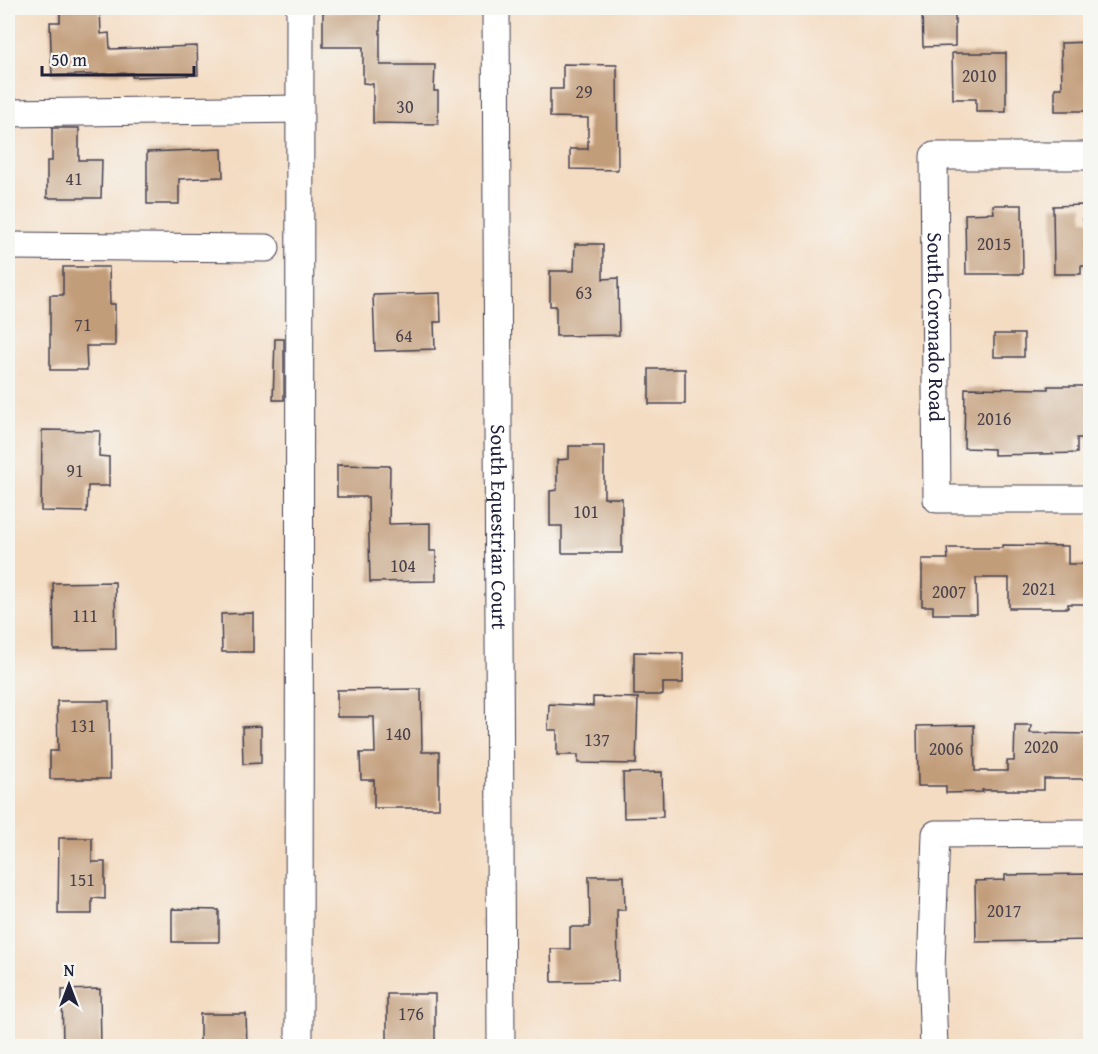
<svg xmlns="http://www.w3.org/2000/svg" width="1098" height="1054" viewBox="0 0 1098 1054" font-family="'Gentium Book Plus',serif">
  <rect width="100%" height="100%" fill="#f6f6f2"/>
  <filter id="ink" filterUnits="userSpaceOnUse"><feTurbulence type="fractalNoise" baseFrequency=".0167" numOctaves="2"/><feDisplacementMap in="SourceGraphic" scale="12" xChannelSelector="R" yChannelSelector="G"/><feConvolveMatrix kernelMatrix="1 2 1 2 8 2 1 2 1" color-interpolation-filters="sRGB"/></filter>
  <filter id="wash" filterUnits="userSpaceOnUse"><feTurbulence type="fractalNoise" baseFrequency=".008" numOctaves="4" result="noise"/><feDisplacementMap in="SourceGraphic" scale="24" xChannelSelector="R" yChannelSelector="G"/><feGaussianBlur stdDeviation="1.35" result="paint"/><feColorMatrix in="noise" values="0 0 0 0 0 0 0 0 0 0 0 0 0 0 0 0 0 1.4 0 .05"/><feComposite in="paint" operator="in"/></filter>
  <g filter="url(#wash)">
    <rect width="100%" height="100%" fill="#f4dcc2"/>
    <g id="blocks">
      <g fill="#c29d7a">
        <path d="M60 8H100L101 34 109 33 110 49 197 46 198 75 132 77V73L52 76 50 22H60Z"/>
        <path d="M922 8H955V46L923 47Z"/>
        <path d="M323 12H380V65H435L434 91H438V124L373 123V84L363 83V47H323Z"/>
        <path d="M1090 42V111H1055V88H1062L1061 43Z"/>
        <path d="M952 53H1006V112H976V99H953Z"/>
        <path d="M563 64 617 65 618 170 570 169V149H588V118L550 117V89H563Z"/>
        <path d="M52 128H79V160H102L101 198H47V161H52Z"/>
        <path d="M222 149 223 177 179 179V204H147V152Z"/>
        <path d="M993 205H1022L1023 274H966L965 214 994 213Z"/>
        <path d="M1083 205V220H1090V266H1081V274H1054L1053 206Z"/>
        <path d="M575 244H603V279L618 278 619 335 556 336V306H550V271H574Z"/>
        <path d="M63 267H109L110 304H115V346H86L87 370H50V295H63Z"/>
        <path d="M440 293 441 322H434L435 349 375 351 373 295Z"/>
        <rect x="994" y="334" width="30" height="23"/>
        <path d="M275 339H284V400H273Z"/>
        <rect x="649" y="369" width="36" height="35"/>
        <path d="M1048 386H1090V438H1077V453L994 455V449L964 448 965 388 1048 389Z"/>
        <path d="M42 430 100 431 99 456 109 457V486H88L87 512 41 511Z"/>
        <path d="M569 446H604V498H622V553H562V526H550V491L557 490V460L569 459Z"/>
        <path d="M337 465 390 466 389 524 430 523V551H436V581L370 582 368 497H337Z"/>
        <path d="M1002 545 1068 546V564H1090V604H1068V608H1009V578H976L977 614H933V606H922V559H948L947 548H1002Z"/>
        <path d="M115 582 116 649 54 650 53 583Z"/>
        <path d="M253 613V652H222L221 614Z"/>
        <path d="M634 652 683 653V683H663V695H634Z"/>
        <path d="M421 689 422 752H439V808H374V780H361L360 753H375L374 717H337V690Z"/>
        <path d="M593 697 638 698 636 764 578 763V755H557V730H548L549 704 593 706Z"/>
        <path d="M57 701H109L110 779H50V751H58Z"/>
        <path d="M974 725 975 771H1007V761H1014L1015 725H1031L1030 733 1090 734V779H1044V790H982L983 792 946 793V786H918L917 726Z"/>
        <path d="M261 726V763L243 764 242 727Z"/>
        <path d="M662 772 663 817 624 818 623 773Z"/>
        <path d="M59 838H92V862H105V899L92 898V914H58Z"/>
        <path d="M1090 874V940L976 942 975 881 1005 880V875Z"/>
        <path d="M589 876H624L625 910H617L618 981 552 982 551 949H570V927H590Z"/>
        <path d="M172 909 219 910V942H172Z"/>
        <path d="M100 989 101 1047H63L62 990Z"/>
        <rect x="387" y="994" width="48" height="53"/>
        <path d="M200 1014H246L247 1047H200Z"/>
      </g>
    </g>
  </g>
  <g filter="url(#ink)">
    <use href="#blocks" fill-opacity="0" stroke="#423e4f" stroke-width="1.5"/>
    <g fill="none" stroke-linecap="round" stroke-linejoin="round">
      <defs>
        <g id="minor">
          <path id="s1" d="M496 8 501 1046"/>
          <path d="M8 113 300 109"/>
          <path id="s2" d="M1090 156H934L937 499H1090"/>
          <path d="M8 246 266 248"/>
          <path d="M299 1046 300 8"/>
          <path d="M934 1046 931 969 936 834 1090 833"/>
        </g>
      </defs>
      <use href="#minor" stroke="#423e4f" stroke-width="29"/>
      <use href="#minor" stroke="#fff" stroke-width="27"/>
    </g>
  </g>
  <g text-anchor="middle" stroke-width="4.5" stroke-linejoin="round" paint-order="stroke">
    <g font-size="18" fill="#4a414b">
      <text x="979" y="82">2010</text>
      <text x="584" y="98">29</text>
      <text x="405" y="113">30</text>
      <text x="74" y="185">41</text>
      <text x="994" y="250">2015</text>
      <text x="584" y="299">63</text>
      <text x="83" y="331">71</text>
      <text x="404" y="342">64</text>
      <text x="994" y="425">2016</text>
      <text x="75" y="477">91</text>
      <text x="586" y="518">101</text>
      <text x="403" y="572">104</text>
      <text x="1039" y="595">2021</text>
      <text x="949" y="598">2007</text>
      <text x="85" y="622">111</text>
      <text x="83" y="732">131</text>
      <text x="398" y="740">140</text>
      <text x="597" y="746">137</text>
      <text x="1041" y="753">2020</text>
      <text x="946" y="755">2006</text>
      <text x="82" y="886">151</text>
      <text x="1004" y="917">2017</text>
      <text x="411" y="1020">176</text>
    </g>
    <g font-size="21" fill="#22223b" stroke="#f6f6f2">
      <text dy="7" stroke="none"><textPath href="#s2" startOffset="327">South Coronado Road</textPath></text>
      <text dy="7" stroke="none"><textPath href="#s1" startOffset="519">South Equestrian Court</textPath></text>
    </g>
  </g>
  <rect width="1098" height="1054" fill="none" stroke="#f6f6f2" stroke-width="30"/>
  <g transform="translate(69 985)" stroke="#f6f6f2" stroke-width="4.5" paint-order="stroke">
  <path d="M0-4.5L10 22L0 15L-10 22Z" fill="#22223b"/>
  <text y="-9" font-size="16" font-weight="bold" text-anchor="middle" fill="#22223b">N</text>
  </g>
  <path d="M42 66v9h152v-9" fill="none" stroke="#22223b" stroke-width="3"/>
  <text x="51" y="66" font-size="18" fill="#22223b" stroke="#f6f6f2" stroke-width="4.5" paint-order="stroke">50 m</text>
</svg>
